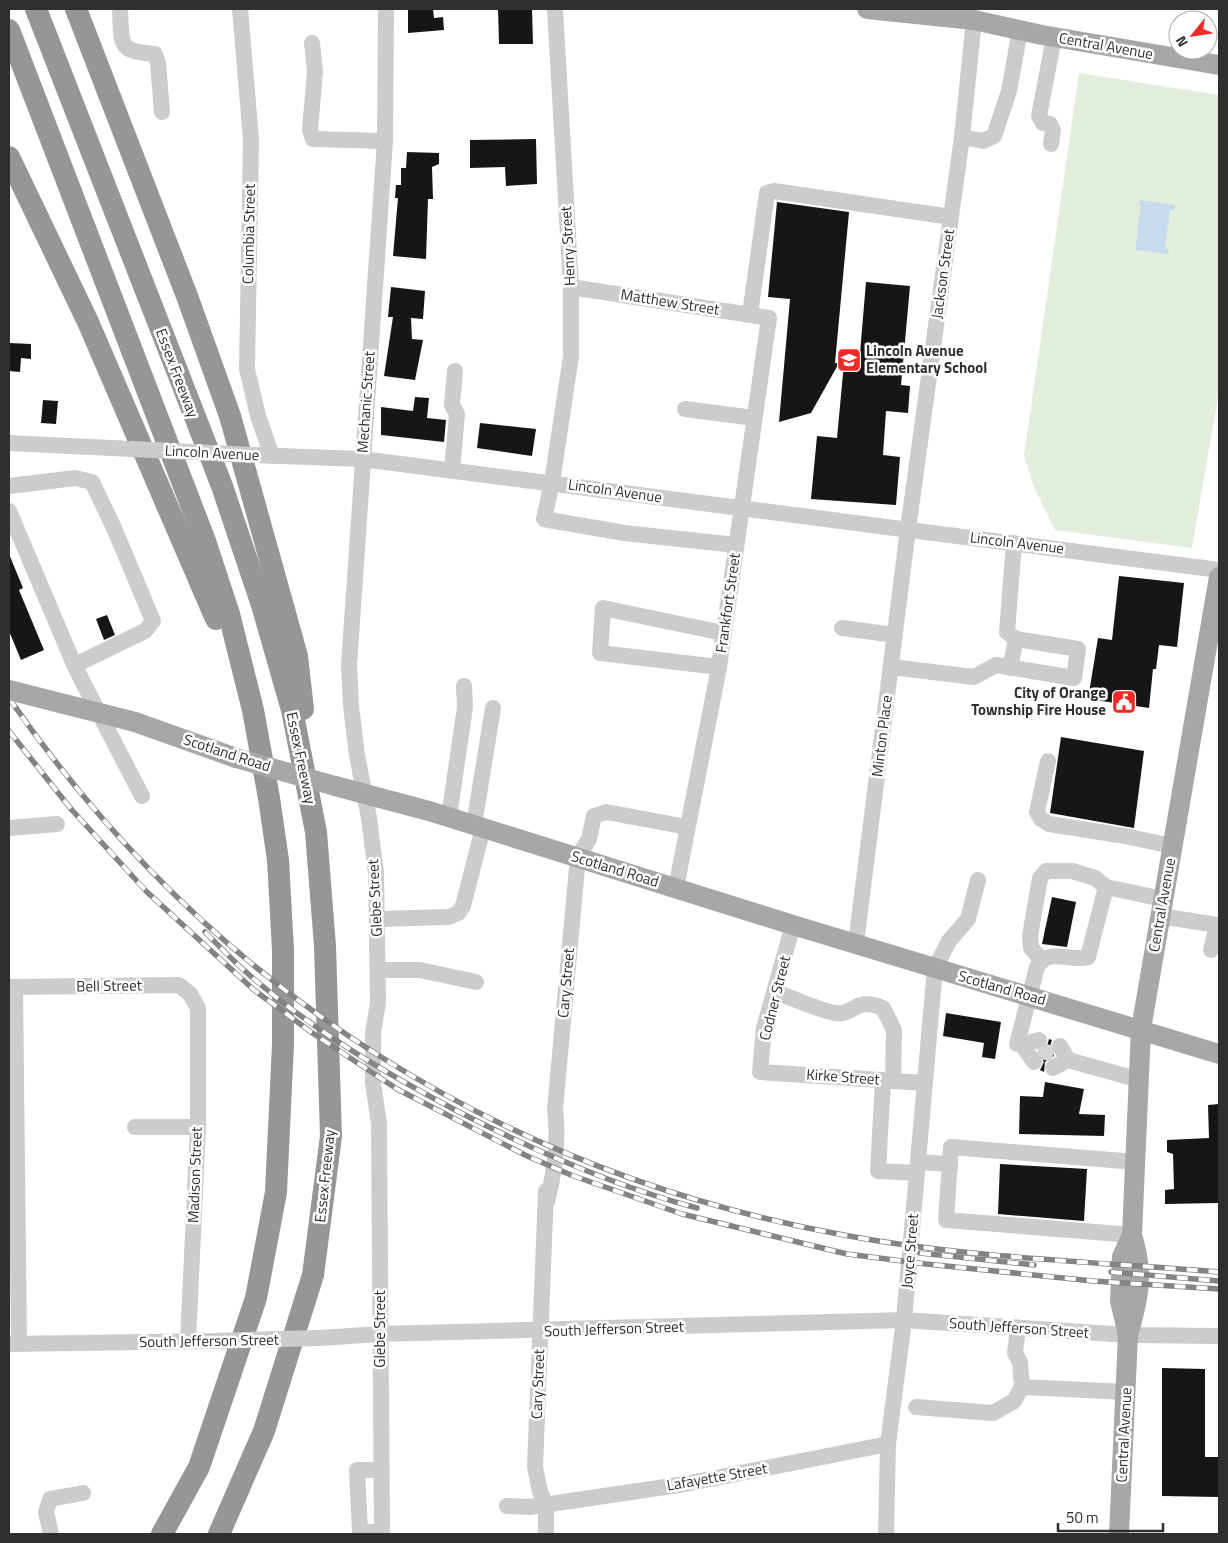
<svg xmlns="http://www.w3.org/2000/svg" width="1228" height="1543" viewBox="0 0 1228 1543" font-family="'Titillium Web',sans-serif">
  <rect width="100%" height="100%" fill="#fff"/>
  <path fill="#e3eddb" d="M1079 73 1219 95V391L1192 548 1055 530 1034 487 1024 456Z"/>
  <path fill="#c6dbee" d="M1140 200 1175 205 1174 210 1170 209 1165 249 1169 250 1168 254 1135 250 1141 206 1139 205Z"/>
  <g fill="#161616">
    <path d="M408 9H433L434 18 443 17 444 30 408 33Z"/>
    <path d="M498 9H532L533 44H499Z"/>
    <path d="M536 139 537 184 506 186 505 167 470 168V140Z"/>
    <path d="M407 152 439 153V164L432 167 433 199H428L426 259 393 256 398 198H395L396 185H401V168H406Z"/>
    <path d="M777 202 849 212 835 363H839L811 413 779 422 790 299 768 297Z"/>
    <path d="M866 282 910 286 901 385 910 386 908 413 886 411 883 455 900 457 896 505 811 499 817 436 837 438 844 363 859 365Z"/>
    <path d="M391 287 425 291 423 319 411 318 412 339 423 340 415 380 384 376 393 317H388Z"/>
    <path d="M9 343 31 344V359L21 358 20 372 9 371Z"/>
    <path d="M415 397 429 398 427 418 446 420 444 442 381 435V407L413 411Z"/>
    <path d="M43 400 58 401 56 424 41 423Z"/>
    <path d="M480 423 536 429 532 456 477 448Z"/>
    <path d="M9 554 23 588 19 590 44 650 21 660 9 631Z"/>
    <path d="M1119 576 1184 583 1177 647 1159 645 1156 669H1153L1149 708 1088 699 1098 638 1112 640Z"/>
    <path d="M107 615 115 635 104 640 96 619Z"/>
    <path d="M1061 737 1144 751 1134 828 1050 813Z"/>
    <path d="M1052 897 1076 902 1067 947 1042 944Z"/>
    <path d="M946 1013 1001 1022 995 1059 982 1057 984 1043 943 1036Z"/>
    <path d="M1049 1039 1052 1040 1050 1046 1054 1056 1045 1062 1044 1072 1040 1070 1044 1062 1038 1051 1047 1046Z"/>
    <path d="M1045 1082 1084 1089 1079 1114 1105 1115 1104 1136 1019 1134 1020 1096 1043 1097Z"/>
    <path d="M1219 1104V1203L1165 1204V1190L1174 1189 1173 1154 1167 1152V1140L1209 1138 1208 1105Z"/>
    <path d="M1000 1164 1087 1169 1084 1221 998 1214Z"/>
    <path d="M1162 1368 1205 1369V1457H1219V1497L1162 1496Z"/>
  </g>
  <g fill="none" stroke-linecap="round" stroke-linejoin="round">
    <path stroke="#d5d5d5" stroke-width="16" stroke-dasharray="16 8" stroke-linecap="butt" d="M1038 1050 1056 1055"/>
    <g stroke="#ccc" stroke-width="16">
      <path d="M120 9C122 44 116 51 155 54L158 63 162 112"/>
      <path d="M240 9 251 139 247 369 258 416 272 456"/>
      <path d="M555 9 571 287V356L552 482 544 519 624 533 736 545"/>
      <path d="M312 43 315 71 310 130 313 139 385 141"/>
      <path d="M962 137 983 141 994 136 1009 91 1020 30"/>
      <path d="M1051 144 1053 130 1050 124 1043 123 1039 116 1054 37"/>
      <path d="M571 287 769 318 719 667 676 888"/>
      <path d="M750 314 767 193 774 191 951 217"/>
      <path d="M685 409 754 418"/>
      <path d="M9 443 132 449"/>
      <path d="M252 455 362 459 1219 570"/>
      <path d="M452 470 457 414 452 405 455 371"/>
      <path d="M9 486 75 478 92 482 114 528 153 621 145 631 75 665"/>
      <path d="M9 511 76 669 142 796"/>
      <path d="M1014 543 1007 632 1016 639"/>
      <path d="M842 628 895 635"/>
      <path d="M719 667 600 653 603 608 723 633"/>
      <path d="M891 667 974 677 996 665 1074 678 1078 649 1016 639 1010 668"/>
      <path d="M1048 761 1037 812 1041 819 1049 824 1125 836 1172 846"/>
      <path d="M449 817 465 707 464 686"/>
      <path d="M474 825 493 708"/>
      <path d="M9 828 57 824"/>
      <path d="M1160 916 1217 925 1211 950"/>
      <path d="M377 919 449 917 458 913 463 906 483 828"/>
      <path d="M793 925 764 1028 760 1072 925 1083"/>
      <path d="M856 943 908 529 962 137 974 20"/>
      <path d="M1041 959 1031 948 1030 936 1040 878 1046 871H1072L1095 878 1106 887 1163 899"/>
      <path d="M378 970H420L476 982"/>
      <path d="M9 987 179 985 190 994 198 1008V1127L188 1341"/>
      <path d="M15 987 19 1343"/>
      <path d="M775 992C794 998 815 1009 835 1013 855 1016 854 996 883 1008L894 1030 893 1081"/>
      <path d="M1022 1045 1039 1040"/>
      <path d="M1060 1046 1068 1060"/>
      <path d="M1034 1062 1022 1045 1017 1044 1037 967C1049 947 1069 962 1088 957L1106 887"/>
      <path d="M1053 1068 1068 1060 1140 1080"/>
      <path d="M883 1080 878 1171 917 1173"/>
      <path d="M135 1127H198"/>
      <path d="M918 1162 950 1164"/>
      <path d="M547 1202C555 1171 559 1142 555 1109L578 857 589 839 594 816 606 812 687 827"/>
      <path d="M1132 1235 946 1220 951 1147 1136 1162"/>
      <path d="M1018 1328 1015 1353 1020 1362 1022 1387"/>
      <path d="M320 1338 380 1334 904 1320 1128 1335 1219 1336"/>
      <path d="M9 1344 214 1341"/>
      <path d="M916 1407 993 1413 1014 1401 1022 1387 1127 1392"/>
      <path d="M381 1470H357L360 1532H382"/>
      <path d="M507 1506 530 1507 685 1484 888 1444"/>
      <path d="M51 1534 46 1512 50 1499 83 1493"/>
      <path d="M382 1534 379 1124 373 1083V1033L378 1003 376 873 369 818 357 755 351 706 349 665 385 141 386 9"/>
      <path d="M546 1534V1504L540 1492 535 1467 546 1191"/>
      <path d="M886 1534 888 1444 904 1320 935 968 949 941 968 919 978 880"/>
    </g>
    <g stroke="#a7a7a7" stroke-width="20">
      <path d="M867 9 974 20 1042 35 1219 65"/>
      <path d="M135 722 236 758"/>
      <path d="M335 786 429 811 793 925 1219 1054"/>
      <path d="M1128 1335C1139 1298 1144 1273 1132 1235L1141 1029 1219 577"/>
      <path d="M1119 1534 1128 1335 1120 1301 1122 1257 1132 1235"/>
    </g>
    <g stroke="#969696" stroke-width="22">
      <path d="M36 9 222 486 262 605 292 710 316 832 325 946 331 1136 313 1275 264 1431 219 1534"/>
      <path d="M76 9 187 296 230 416 297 656 303 709"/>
      <path d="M9 30 205 541 229 614 253 710 269 798 278 860 283 950V1044L276 1192 256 1298 199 1467 162 1534"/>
      <path d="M9 157 88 322 216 619"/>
    </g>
    <defs>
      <g id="rail">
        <path d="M9 698C209 988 502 1174 849 1236 970 1258 1097 1262 1219 1272"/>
        <path d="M9 731 71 809 147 892 254 990 311 1032 397 1089 527 1156 571 1175 682 1214 847 1254 926 1264 1093 1281 1219 1289"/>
        <path d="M205 932C221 948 237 965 254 979 316 1032 387 1074 459 1112 535 1151 614 1186 697 1208"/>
        <path d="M920 1253 1034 1265"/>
        <path d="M1111 1272 1219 1281"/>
      </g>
    </defs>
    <use href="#rail" stroke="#848484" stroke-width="5.5"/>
    <use href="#rail" stroke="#fff" stroke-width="4" stroke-dasharray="11" stroke-linecap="butt"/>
    <g stroke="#ccc" stroke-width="16">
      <path d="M132 449 252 455"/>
      <path d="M214 1341 320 1338"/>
    </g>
    <g stroke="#a7a7a7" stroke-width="20">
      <path d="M9 690 135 722"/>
      <path d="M236 758 335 786"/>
    </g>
  </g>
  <defs>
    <symbol id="school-square" viewBox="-11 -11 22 22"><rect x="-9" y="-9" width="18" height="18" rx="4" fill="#f02a27" stroke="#fff"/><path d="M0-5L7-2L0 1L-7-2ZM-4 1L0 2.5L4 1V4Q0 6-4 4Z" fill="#fff"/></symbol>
    <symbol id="civic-square" viewBox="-11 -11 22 22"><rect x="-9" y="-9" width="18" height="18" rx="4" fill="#f02a27" stroke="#fff"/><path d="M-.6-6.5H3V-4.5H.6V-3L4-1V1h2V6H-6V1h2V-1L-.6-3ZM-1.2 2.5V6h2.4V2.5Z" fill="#fff"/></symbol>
  </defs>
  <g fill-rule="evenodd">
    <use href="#school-square" x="835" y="346" width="28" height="28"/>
    <use href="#civic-square" x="1110" y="688" width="28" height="28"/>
  </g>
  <g text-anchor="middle" stroke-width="5" stroke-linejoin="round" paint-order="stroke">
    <g font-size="15" fill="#2f2f2f" stroke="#fff">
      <text transform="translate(1106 46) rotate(10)" y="5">Central Avenue</text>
      <text transform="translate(249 234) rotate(-89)" y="5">Columbia Street</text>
      <text transform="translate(568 246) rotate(-93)" y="5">Henry Street</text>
      <text transform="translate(943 274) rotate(-82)" y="5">Jackson Street</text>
      <text transform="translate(670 302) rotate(9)" y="5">Matthew Street</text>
      <text transform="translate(177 373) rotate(69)" y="5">Essex Freeway</text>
      <text transform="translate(366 402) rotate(-86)" y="5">Mechanic Street</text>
      <text transform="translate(212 453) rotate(3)" y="5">Lincoln Avenue</text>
      <text transform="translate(615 491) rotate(8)" y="5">Lincoln Avenue</text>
      <text transform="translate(1017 543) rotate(7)" y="5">Lincoln Avenue</text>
      <text transform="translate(728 603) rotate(-82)" y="5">Frankfort Street</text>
      <text transform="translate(882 736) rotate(-83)" y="5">Minton Place</text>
      <text transform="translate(227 753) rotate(18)" y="5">Scotland Road</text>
      <text transform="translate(301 758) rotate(78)" y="5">Essex Freeway</text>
      <text transform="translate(615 869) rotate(17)" y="5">Scotland Road</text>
      <text transform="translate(375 898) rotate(-93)" y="5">Glebe Street</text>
      <text transform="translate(1162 905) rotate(-80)" y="5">Central Avenue</text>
      <text transform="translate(566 983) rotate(-85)" y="5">Cary Street</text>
      <text transform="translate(109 986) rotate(-1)" y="5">Bell Street</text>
      <text transform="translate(1002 988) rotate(16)" y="5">Scotland Road</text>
      <text transform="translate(775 998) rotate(-76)" y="5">Codner Street</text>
      <text transform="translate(843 1077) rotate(4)" y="5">Kirke Street</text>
      <text transform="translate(195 1175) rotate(-88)" y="5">Madison Street</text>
      <text transform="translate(325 1176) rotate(-84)" y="5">Essex Freeway</text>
      <text transform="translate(910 1251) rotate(-85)" y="5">Joyce Street</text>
      <text transform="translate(1019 1328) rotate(4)" y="5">South Jefferson Street</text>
      <text transform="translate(380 1329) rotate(-90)" y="5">Glebe Street</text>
      <text transform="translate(614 1329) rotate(-2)" y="5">South Jefferson Street</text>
      <text transform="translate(209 1341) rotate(-1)" y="5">South Jefferson Street</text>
      <text transform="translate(538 1384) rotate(-88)" y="5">Cary Street</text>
      <text transform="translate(1124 1435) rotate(-87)" y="5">Central Avenue</text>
      <text transform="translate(717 1477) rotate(-10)" y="5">Lafayette Street</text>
    </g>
    <g font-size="15" font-weight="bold" fill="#2f2f2f" stroke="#fff" text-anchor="start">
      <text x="866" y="356">Lincoln Avenue<tspan x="866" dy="17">Elementary School</tspan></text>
      <text x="1106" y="698" text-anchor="end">City of Orange<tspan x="1106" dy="17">Township Fire House</tspan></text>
    </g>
  </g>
  <rect width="1228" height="1543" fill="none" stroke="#2f2f2f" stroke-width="20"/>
  <g transform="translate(1193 35) rotate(240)"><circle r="24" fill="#ffffff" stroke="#acacac"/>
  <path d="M0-4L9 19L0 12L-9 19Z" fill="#f02a27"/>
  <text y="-8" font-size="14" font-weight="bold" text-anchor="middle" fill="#2f2f2f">N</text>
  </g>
  <path d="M1058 1523v8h105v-8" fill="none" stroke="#2f2f2f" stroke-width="2.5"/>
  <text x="1066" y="1523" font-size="15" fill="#2f2f2f" stroke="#ffffff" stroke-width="4" paint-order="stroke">50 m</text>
</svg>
